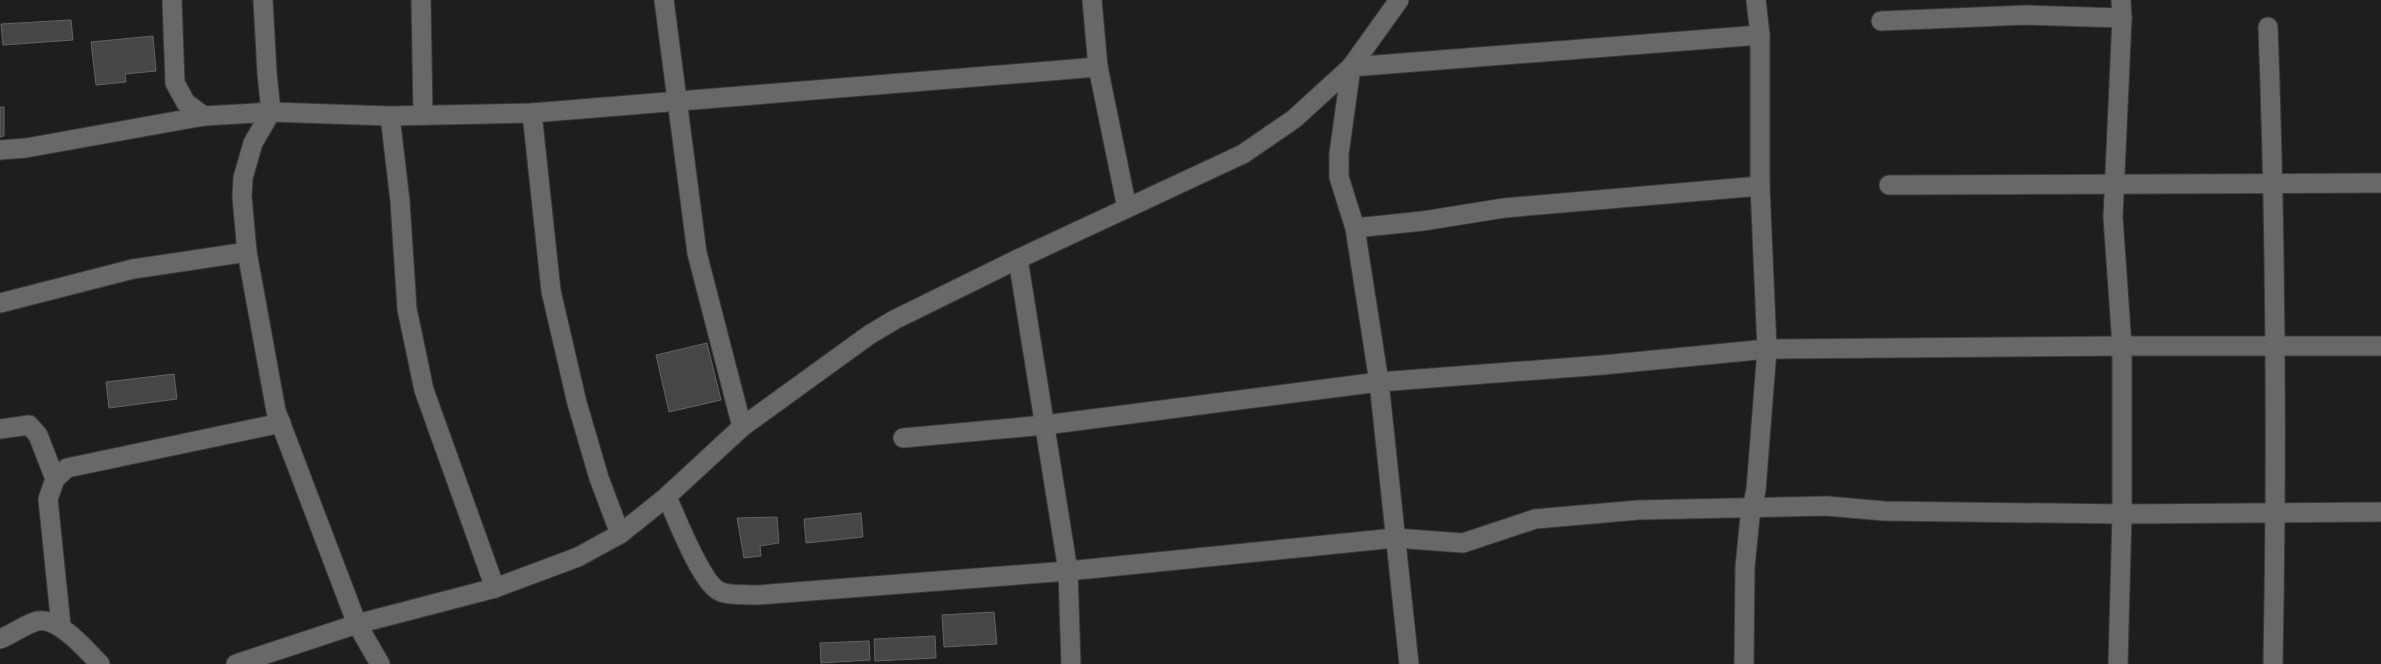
<svg xmlns="http://www.w3.org/2000/svg" width="2381" height="664" viewBox="0 0 2381 664" font-family="Montserrat,sans-serif">
  <rect width="100%" height="100%" fill="#1e1f1d"/>
  <g fill="#474644" stroke="#636360">
    <path d="M71 20 73 40 3 45 1 24Z"/>
    <path d="M153 36 156 71 125 74 126 82 96 85 91 42Z"/>
    <path d="M0 107H4V136L0 137Z"/>
    <path d="M707 343 721 400 669 412 656 355Z"/>
    <path d="M174 374 177 399 109 408 106 382Z"/>
    <path d="M861 513 863 537 806 543 804 519Z"/>
    <path d="M777 517 779 543 760 546 761 556 744 558 737 518Z"/>
    <path d="M994 612 997 644 944 647 942 615Z"/>
    <path d="M935 636 936 658 875 661 874 639Z"/>
    <path d="M869 641 870 660 821 663 820 643Z"/>
  </g>
  <g fill="none" stroke-linecap="round" stroke-linejoin="round">
    <defs>
      <g id="minor">
        <path d="M172 0 175 83 186 103 204 116 271 112 390 116 532 113 1098 67"/>
        <path d="M263 0 267 73 271 112 253 143 243 178 242 197 247 252 276 411 357 624 380 664"/>
        <path d="M421 0 423 115"/>
        <path d="M664 0 697 253 742 427"/>
        <path d="M1092 0 1098 67 1127 208"/>
        <path d="M1881 21 2026 15 2122 18"/>
        <path d="M2268 27C2276 240 2277 452 2273 664"/>
        <path d="M532 113 551 291 577 403 599 478 620 534"/>
        <path d="M390 116 400 201 407 309 424 390 495 588"/>
        <path d="M0 150 26 148 204 116"/>
        <path d="M1889 185 2381 183"/>
        <path d="M1355 228 1423 221 1504 208 1760 186"/>
        <path d="M1018 259 1068 571 1071 664"/>
        <path d="M0 303 133 269 247 252"/>
        <path d="M0 429 29 425 38 435 55 479"/>
        <path d="M903 438 1045 425 1379 382 1603 365 1767 349 2122 346H2381"/>
        <path d="M667 497C676 517 701 582 719 591 728 596 746 594 757 595L1068 571 1395 538 1463 543 1535 519 1638 510 1827 506 1884 511 2122 514 2381 512"/>
        <path d="M61 626 48 499 55 479 67 468 281 423"/>
        <path d="M0 639C11 635 29 622 38 621 59 617 87 651 100 664"/>
        <path d="M236 664 357 624 495 588 578 557 620 534 664 499 742 427 869 335 894 320 1018 259 1243 154 1294 119 1351 67 1399 0"/>
        <path d="M1409 664 1379 382 1355 228 1339 177V154L1351 67 1760 35"/>
        <path d="M1744 664 1745 567 1750 517 1756 490 1767 349 1760 186V35L1756 0"/>
        <path d="M2118 664 2122 514V346L2113 217 2122 18 2121 0"/>
      </g>
    </defs>
    <use href="#minor" stroke="#3b3c3a" stroke-width="21"/>
    <use href="#minor" stroke="#686967" stroke-width="19"/>
  </g>
</svg>
